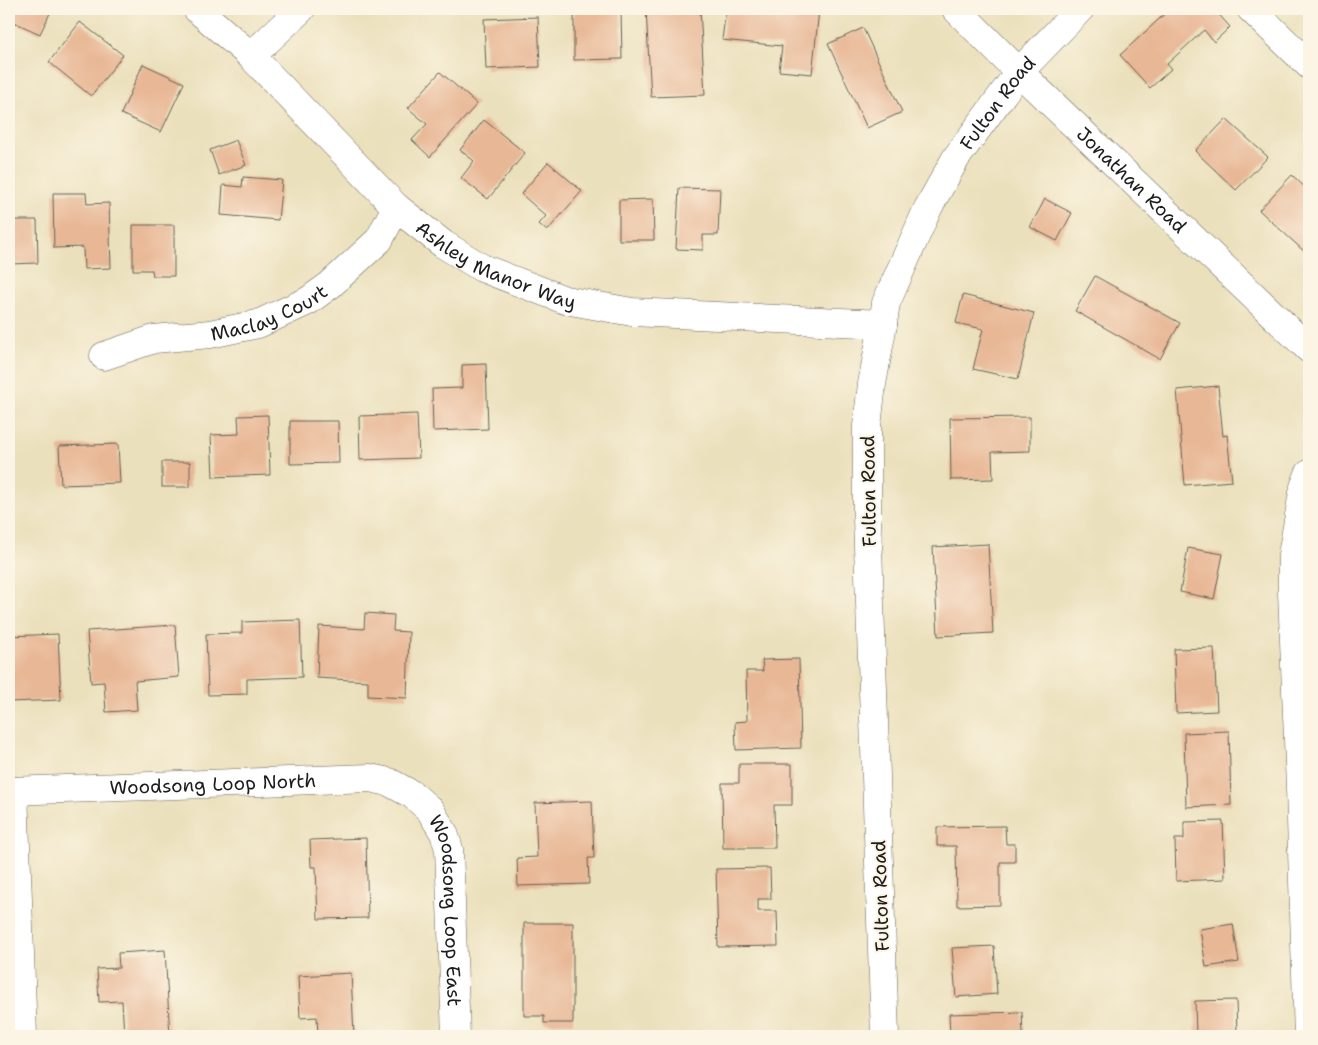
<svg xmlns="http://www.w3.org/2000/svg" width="1318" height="1045" viewBox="0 0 1318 1045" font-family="'Shantell Sans',sans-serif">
  <rect width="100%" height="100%" fill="#fcf5e5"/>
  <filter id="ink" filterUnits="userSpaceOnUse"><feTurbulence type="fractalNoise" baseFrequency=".02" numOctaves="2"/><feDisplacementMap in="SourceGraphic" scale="10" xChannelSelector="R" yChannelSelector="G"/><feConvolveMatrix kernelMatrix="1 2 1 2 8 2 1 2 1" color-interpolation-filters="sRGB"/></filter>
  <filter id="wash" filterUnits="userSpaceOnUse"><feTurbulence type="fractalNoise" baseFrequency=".0096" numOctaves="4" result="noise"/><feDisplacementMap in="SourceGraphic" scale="20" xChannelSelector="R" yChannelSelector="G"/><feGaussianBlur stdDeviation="1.12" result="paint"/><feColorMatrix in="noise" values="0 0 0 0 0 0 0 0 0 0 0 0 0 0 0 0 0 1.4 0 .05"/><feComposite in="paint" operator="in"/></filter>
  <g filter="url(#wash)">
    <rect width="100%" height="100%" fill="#ebe0bc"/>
    <g id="blocks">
      <g fill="#e8b896">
        <path d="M13 9H52L40 34 9 20Z"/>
        <path d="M574 9H621L622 59 574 60Z"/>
        <path d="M646 9H700L705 95 651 97Z"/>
        <path d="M726 9 819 10 812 74 779 71 782 46 722 40Z"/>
        <path d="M1170 9H1214L1230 27 1214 42 1204 30 1167 64 1171 69 1150 88 1120 55Z"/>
        <path d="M538 17 540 67 486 69 484 19Z"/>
        <path d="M80 22 123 55 91 96 49 62Z"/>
        <path d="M863 28 902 112 867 128 828 44Z"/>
        <path d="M143 64 184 83 161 132 121 114Z"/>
        <path d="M440 72 477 104 430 157 412 140 427 124 408 108Z"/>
        <path d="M1226 119 1268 157 1236 190 1195 151Z"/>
        <path d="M484 120 525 153 488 199 461 178 474 161 460 150Z"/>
        <path d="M236 140 246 165 219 175 210 150Z"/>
        <path d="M548 162 582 191 547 231 539 224 546 216 521 194Z"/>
        <path d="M1292 175 1309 191V249L1306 253 1259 210Z"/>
        <path d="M243 177 282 180 278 220 221 215 223 185 242 187Z"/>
        <path d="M679 188 720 189 718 235H703V250L676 249Z"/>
        <path d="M53 193H86L87 204 109 203 111 268 84 269 83 247 54 248Z"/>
        <path d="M653 199 654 240H619V200Z"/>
        <path d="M1045 199 1072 213 1057 241 1030 227Z"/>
        <path d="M9 220H37L38 263 9 264Z"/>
        <path d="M133 225H174V276H153L152 270H133Z"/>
        <path d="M1095 276 1180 323 1160 359 1075 311Z"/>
        <path d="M963 295 1034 313 1018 379 973 369 983 329 956 323Z"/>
        <path d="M486 364 488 429 433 431 432 389 462 388V365Z"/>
        <path d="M1218 386 1223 436 1227 435 1232 481 1185 485 1177 390Z"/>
        <path d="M417 414 419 458 360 460 359 416Z"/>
        <path d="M268 415 270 475 213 477 211 435 239 434 238 416Z"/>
        <path d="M1030 417V451L992 452 993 479 951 480 950 418Z"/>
        <path d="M290 421H338L339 463 290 464Z"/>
        <path d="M118 444 120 483 61 485 59 446Z"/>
        <rect x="162" y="462" width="28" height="25"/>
        <path d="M988 544 993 633 938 636 933 547Z"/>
        <path d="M1188 548 1223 554 1214 599 1180 592Z"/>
        <path d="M365 613 394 615 393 631 409 632 407 698 368 696V681L317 678 319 626 364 629Z"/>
        <path d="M300 620 302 677 247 679V694L208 695 206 634 242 633V622Z"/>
        <path d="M175 625 179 677 135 681 137 710 106 712 104 682 91 683 87 631Z"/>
        <path d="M58 634 61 700 9 702V636Z"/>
        <path d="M1214 648 1217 711 1176 713 1174 649Z"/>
        <path d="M799 659 801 748 736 750 735 722 747 721 746 671H763L762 660Z"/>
        <path d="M1229 731 1231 805 1186 807 1184 733Z"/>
        <path d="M739 764H792V805H774L775 848H723L722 783H739Z"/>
        <path d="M592 801 594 858H588L589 884 518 886 517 858 537 857 535 803Z"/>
        <path d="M1223 821 1225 879 1176 881 1175 839H1184V822Z"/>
        <path d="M1005 826 1006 844H1015V862H1000V905L957 906 956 846H937V827Z"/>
        <path d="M366 838 368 918 318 919 316 867H311L310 840Z"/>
        <path d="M770 868 771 899H758V911H777L778 946 718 947 716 869Z"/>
        <path d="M524 923H573V1023H544V1016H524Z"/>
        <path d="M1233 924 1239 962 1206 967 1200 929Z"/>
        <path d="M994 946 997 994 956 997 952 948Z"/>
        <path d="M165 950 170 1036H124L122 1001 99 1002 97 969 119 968 118 953Z"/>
        <path d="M351 973 354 1036H318L317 1017 300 1018 298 976Z"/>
        <path d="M1236 1000 1237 1036H1196L1195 1001Z"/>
        <path d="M1022 1012 1023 1036H950L949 1014Z"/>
      </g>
    </g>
  </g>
  <g filter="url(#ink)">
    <use href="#blocks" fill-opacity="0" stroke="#646154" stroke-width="1"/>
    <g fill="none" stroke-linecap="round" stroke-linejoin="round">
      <defs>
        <g id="minor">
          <path id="s1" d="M197 9 251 56 396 207 443 244 482 268 565 300 632 312 883 324"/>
          <path id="s2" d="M956 9 1019 72 1309 349"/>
          <path d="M1251 9 1309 65"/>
          <path d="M251 56 301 9"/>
          <path id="s3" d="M104 356 154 339 210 334 258 324 308 301 330 285 379 240 396 207"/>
          <path id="s4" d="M9 791 370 778 389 782 413 795 430 810 444 833 449 849 456 1036"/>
          <path d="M14 791 23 1036"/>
          <path id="s5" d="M885 1036 867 517V426L872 384 883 324 886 303 928 208 956 158 1019 72 1080 9"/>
          <path d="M1308 1036 1300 788 1292 592V555L1304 487 1309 474"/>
        </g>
      </defs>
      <use href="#minor" stroke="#646154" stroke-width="29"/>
      <use href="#minor" stroke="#fff" stroke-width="28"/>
    </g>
  </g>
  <g text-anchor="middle" stroke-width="4" stroke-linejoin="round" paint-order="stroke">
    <g font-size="19" fill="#1c1c1c" stroke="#fcf5e5">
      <text dy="7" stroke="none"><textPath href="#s5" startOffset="965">Fulton Road</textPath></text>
      <text dy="7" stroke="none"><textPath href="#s2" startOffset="245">Jonathan Road</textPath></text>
      <text dy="7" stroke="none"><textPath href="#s1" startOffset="398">Ashley Manor Way</textPath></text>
      <text dy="7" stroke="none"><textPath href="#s3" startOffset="172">Maclay Court</textPath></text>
      <text transform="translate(868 491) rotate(-91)" y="7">Fulton Road</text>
      <text dy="7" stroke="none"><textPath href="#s4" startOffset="204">Woodsong Loop North</textPath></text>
      <text transform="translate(880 896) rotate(-92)" y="7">Fulton Road</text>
      <text dy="7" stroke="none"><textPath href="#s4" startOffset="535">Woodsong Loop East</textPath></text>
    </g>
  </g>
  <rect width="1318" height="1045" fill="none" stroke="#fcf5e5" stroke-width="30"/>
</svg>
